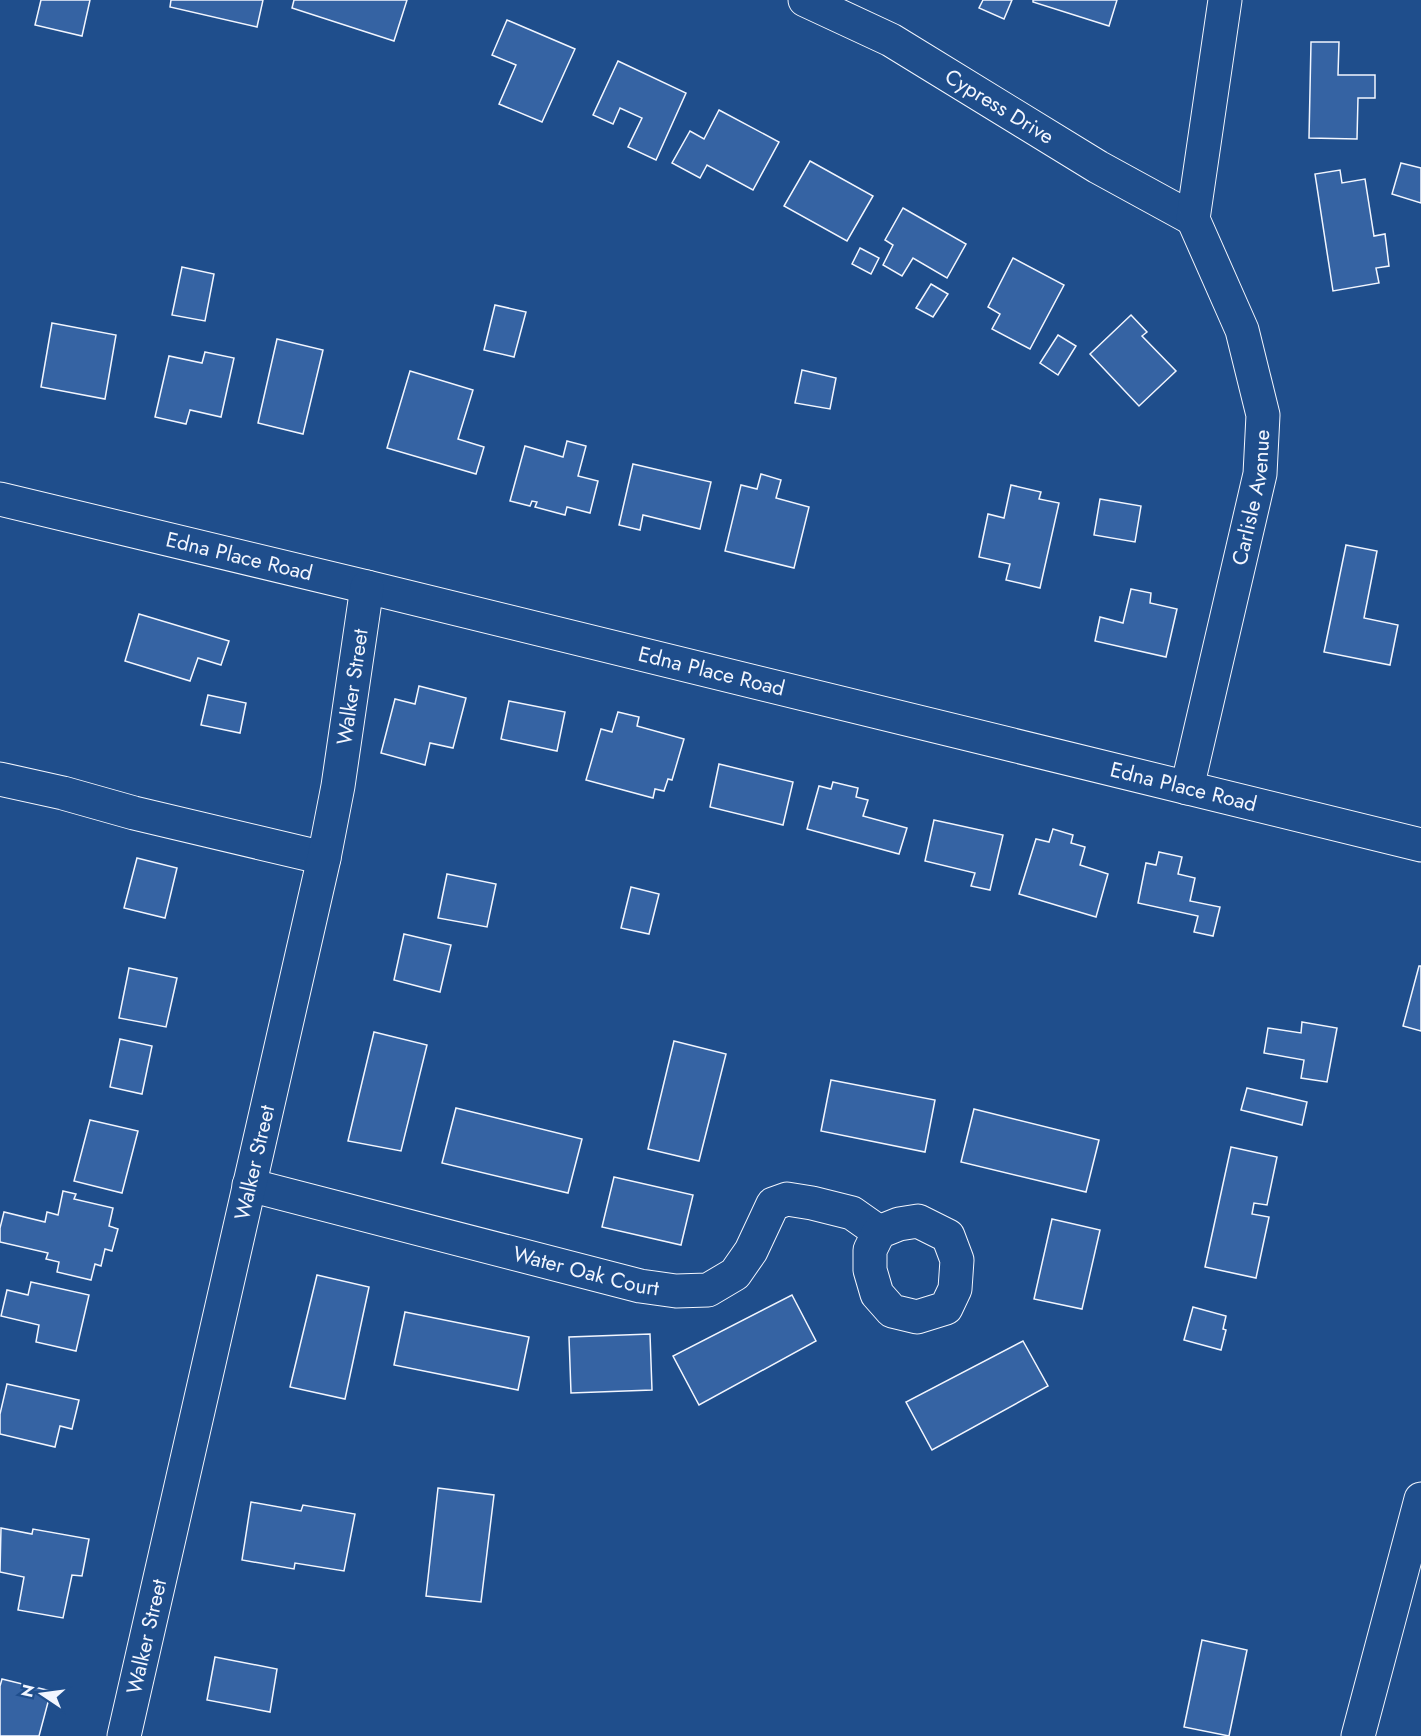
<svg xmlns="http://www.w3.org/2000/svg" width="1421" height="1736" viewBox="0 0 1421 1736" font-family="Jost,sans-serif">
  <rect width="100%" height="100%" fill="#1f4e8c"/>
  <g fill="#3563a3" stroke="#f2f6ff" stroke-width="1.5">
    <path d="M41 0H90L82 36 35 25Z"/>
    <path d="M171 0H263L257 27 170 7Z"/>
    <path d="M294 0H407L394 41 292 8Z"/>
    <path d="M983 0H1012L1004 19 979 8Z"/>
    <path d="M1033 0H1117L1109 26 1033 2Z"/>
    <path d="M507 20 575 49 542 122 499 104 516 65 492 55Z"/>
    <path d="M1311 42H1339L1338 75H1375V98H1358L1357 139 1309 138Z"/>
    <path d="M618 61 686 93 656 160 628 147 642 118 620 108 613 124 593 115Z"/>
    <path d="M719 110 779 142 753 190 707 165 700 178 672 163 690 131 704 139Z"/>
    <path d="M810 161 873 196 847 241 784 206Z"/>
    <path d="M1401 163 1421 168V203L1392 194Z"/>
    <path d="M1340 170 1342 183 1365 179 1374 236 1385 234 1389 266 1376 268 1379 283 1333 291 1315 174Z"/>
    <path d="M903 208 966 244 947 278 913 258 902 276 883 265 893 245 885 240Z"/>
    <path d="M860 248 879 258 871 274 852 264Z"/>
    <path d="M1013 258 1064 285 1030 349 992 329 1000 314 988 307Z"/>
    <path d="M182 267 214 274 205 321 172 315Z"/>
    <path d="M931 284 948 294 933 317 916 308Z"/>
    <path d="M495 305 526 312 514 357 484 350Z"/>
    <path d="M1131 315 1147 332 1142 336 1176 371 1139 406 1090 354Z"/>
    <path d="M52 323 116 335 105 399 41 387Z"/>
    <path d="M1058 335 1076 346 1058 375 1040 363Z"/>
    <path d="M277 339 323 350 303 434 258 423Z"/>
    <path d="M205 352 234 358 221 417 190 410 186 424 155 417 169 356 202 363Z"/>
    <path d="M802 370 836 378 830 409 795 403Z"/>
    <path d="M410 371 473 390 458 439 484 447 476 474 387 448Z"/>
    <path d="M567 441 586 446 578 476 598 481 590 513 567 507 565 515 535 507 537 502 532 501 530 506 510 501 525 446 563 457Z"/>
    <path d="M633 464 711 482 700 529 643 515 640 530 619 525Z"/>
    <path d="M761 474 781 480 776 498 809 507 794 568 725 551 741 485 757 489Z"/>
    <path d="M1011 485 1041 492 1039 499 1059 503 1040 588 1006 580 1010 564 979 557 988 514 1004 518Z"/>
    <path d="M1100 499 1141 506 1135 542 1094 535Z"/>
    <path d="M1346 545 1377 551 1364 618 1398 625 1390 665 1324 652Z"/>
    <path d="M1131 589 1151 593 1150 603 1177 609 1166 657 1095 641 1100 617 1123 623Z"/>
    <path d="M139 614 229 641 221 665 198 658 190 681 125 661Z"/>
    <path d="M419 686 466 698 453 748 430 743 425 765 381 753 395 699 415 704Z"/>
    <path d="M208 695 246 703 240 733 201 725Z"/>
    <path d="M509 701 565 712 557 751 501 739Z"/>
    <path d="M618 712 639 717 637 726 684 739 672 780 668 779 664 791 655 789 653 798 586 780 601 729 612 732Z"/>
    <path d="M719 764 793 782 783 825 710 807Z"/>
    <path d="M833 782 858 788 856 797 868 800 863 816 907 828 899 854 807 829 819 786 831 789Z"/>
    <path d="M934 820 1003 835 990 890 971 886 975 873 925 861Z"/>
    <path d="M1053 829 1073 835 1071 843 1085 847 1080 865 1108 874 1096 917 1019 894 1036 839 1049 842Z"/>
    <path d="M1159 852 1182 857 1178 874 1195 878 1190 901 1220 907 1213 936 1194 932 1198 916 1138 903 1146 863 1156 865Z"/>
    <path d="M137 858 177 868 165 918 124 908Z"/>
    <path d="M447 874 496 884 487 927 438 918Z"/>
    <path d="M631 887 659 894 649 934 621 928Z"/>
    <path d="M404 934 451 945 440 992 394 980Z"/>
    <path d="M1419 966H1421V1031L1403 1026Z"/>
    <path d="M129 968 177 978 166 1027 119 1018Z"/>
    <path d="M1302 1022 1337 1028 1327 1082 1301 1078 1304 1060 1264 1053 1268 1028 1301 1033Z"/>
    <path d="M374 1032 427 1045 401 1151 348 1141Z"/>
    <path d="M120 1039 152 1046 142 1094 110 1087Z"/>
    <path d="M674 1041 726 1054 699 1161 648 1149Z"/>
    <path d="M831 1080 935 1100 925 1152 821 1131Z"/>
    <path d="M1247 1088 1307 1102 1302 1125 1241 1110Z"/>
    <path d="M456 1108 582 1139 568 1193 442 1163Z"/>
    <path d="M974 1109 1099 1140 1086 1192 961 1162Z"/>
    <path d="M90 1120 138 1131 122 1193 74 1181Z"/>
    <path d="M1231 1147 1277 1157 1267 1205 1254 1203 1252 1214 1269 1217 1256 1278 1205 1267Z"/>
    <path d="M614 1177 693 1195 681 1245 602 1227Z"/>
    <path d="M63 1191 76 1194 74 1199 113 1208 109 1226 118 1229 112 1251 105 1249 101 1266 95 1264 91 1280 57 1272 59 1262 46 1259 48 1253 0 1242V1228L4 1212 45 1222 47 1212 58 1215Z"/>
    <path d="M1052 1219 1100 1230 1082 1309 1034 1299Z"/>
    <path d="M317 1275 369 1287 345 1399 290 1387Z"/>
    <path d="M31 1282 89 1295 76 1351 36 1342 39 1325 1 1316 7 1290 28 1295Z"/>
    <path d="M792 1295 816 1341 699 1405 673 1356Z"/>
    <path d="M1193 1307 1226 1316 1223 1329 1226 1330 1221 1350 1184 1340Z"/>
    <path d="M405 1312 529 1337 518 1390 394 1365Z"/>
    <path d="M650 1334 652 1390 571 1393 569 1337Z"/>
    <path d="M1023 1341 1048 1386 932 1450 906 1402Z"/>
    <path d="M7 1384 79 1400 72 1429 60 1426 55 1447 0 1434V1414Z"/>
    <path d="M438 1488 494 1495 481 1602 426 1596Z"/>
    <path d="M251 1502 301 1511 303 1505 355 1514 344 1571 295 1563 294 1569 242 1560Z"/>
    <path d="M1 1528 32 1534 33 1529 89 1539 82 1576 72 1575 63 1618 18 1610 24 1577 0 1572Z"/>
    <path d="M1202 1640 1247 1650 1229 1736 1184 1727Z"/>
    <path d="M215 1657 277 1669 270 1712 207 1700Z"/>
    <path d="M2 1679 51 1691 39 1736H0V1686Z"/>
  </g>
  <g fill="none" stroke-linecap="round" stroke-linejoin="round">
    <defs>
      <g id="minor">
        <path id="s1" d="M805 0 891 40 1098 167 1193 219"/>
        <path id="s2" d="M0 499 367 587 1421 845"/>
        <path d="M0 779 63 793 134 813 324 858"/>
        <path id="s3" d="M1187 788 1260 474 1263 415 1242 330 1193 219 1225 0"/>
        <path id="s4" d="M249 1185 640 1286 676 1291 708 1290 735 1274 751 1251 773 1204 787 1199 812 1203 852 1213 879 1232"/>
        <path d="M918 1221 948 1236 957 1260 955 1289 946 1308 917 1317 892 1311 877 1294 870 1270V1250L879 1232 899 1224Z"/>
        <path id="s5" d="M124 1736 324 858 338 786 367 587"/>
        <path d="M1358 1736 1421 1499"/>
      </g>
    </defs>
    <use href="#minor" stroke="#f2f6ff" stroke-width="35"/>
    <use href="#minor" stroke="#1f4e8c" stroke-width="33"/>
  </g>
  <g text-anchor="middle" stroke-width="4.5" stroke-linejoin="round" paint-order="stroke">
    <g font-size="21" fill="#f2f6ff" stroke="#1f4e8c">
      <text dy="7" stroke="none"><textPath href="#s1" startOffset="222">Cypress Drive</textPath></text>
      <text dy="7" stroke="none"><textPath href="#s3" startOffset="298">Carlisle Avenue</textPath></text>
      <text dy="7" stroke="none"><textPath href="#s2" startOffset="246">Edna Place Road</textPath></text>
      <text dy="7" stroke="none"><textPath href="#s2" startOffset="732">Edna Place Road</textPath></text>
      <text dy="7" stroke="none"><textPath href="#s5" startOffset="1074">Walker Street</textPath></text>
      <text dy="7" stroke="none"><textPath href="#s2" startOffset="1218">Edna Place Road</textPath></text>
      <text dy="7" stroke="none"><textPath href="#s5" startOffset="588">Walker Street</textPath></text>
      <text dy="7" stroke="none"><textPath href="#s4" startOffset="348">Water Oak Court</textPath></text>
      <text dy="7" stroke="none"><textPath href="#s5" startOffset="102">Walker Street</textPath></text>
    </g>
  </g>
  <g transform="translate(42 1694) rotate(283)" stroke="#1f4e8c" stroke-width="4.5" paint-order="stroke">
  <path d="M0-4.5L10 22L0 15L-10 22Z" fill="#f2f6ff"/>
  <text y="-9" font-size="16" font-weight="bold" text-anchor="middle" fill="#f2f6ff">N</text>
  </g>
</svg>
